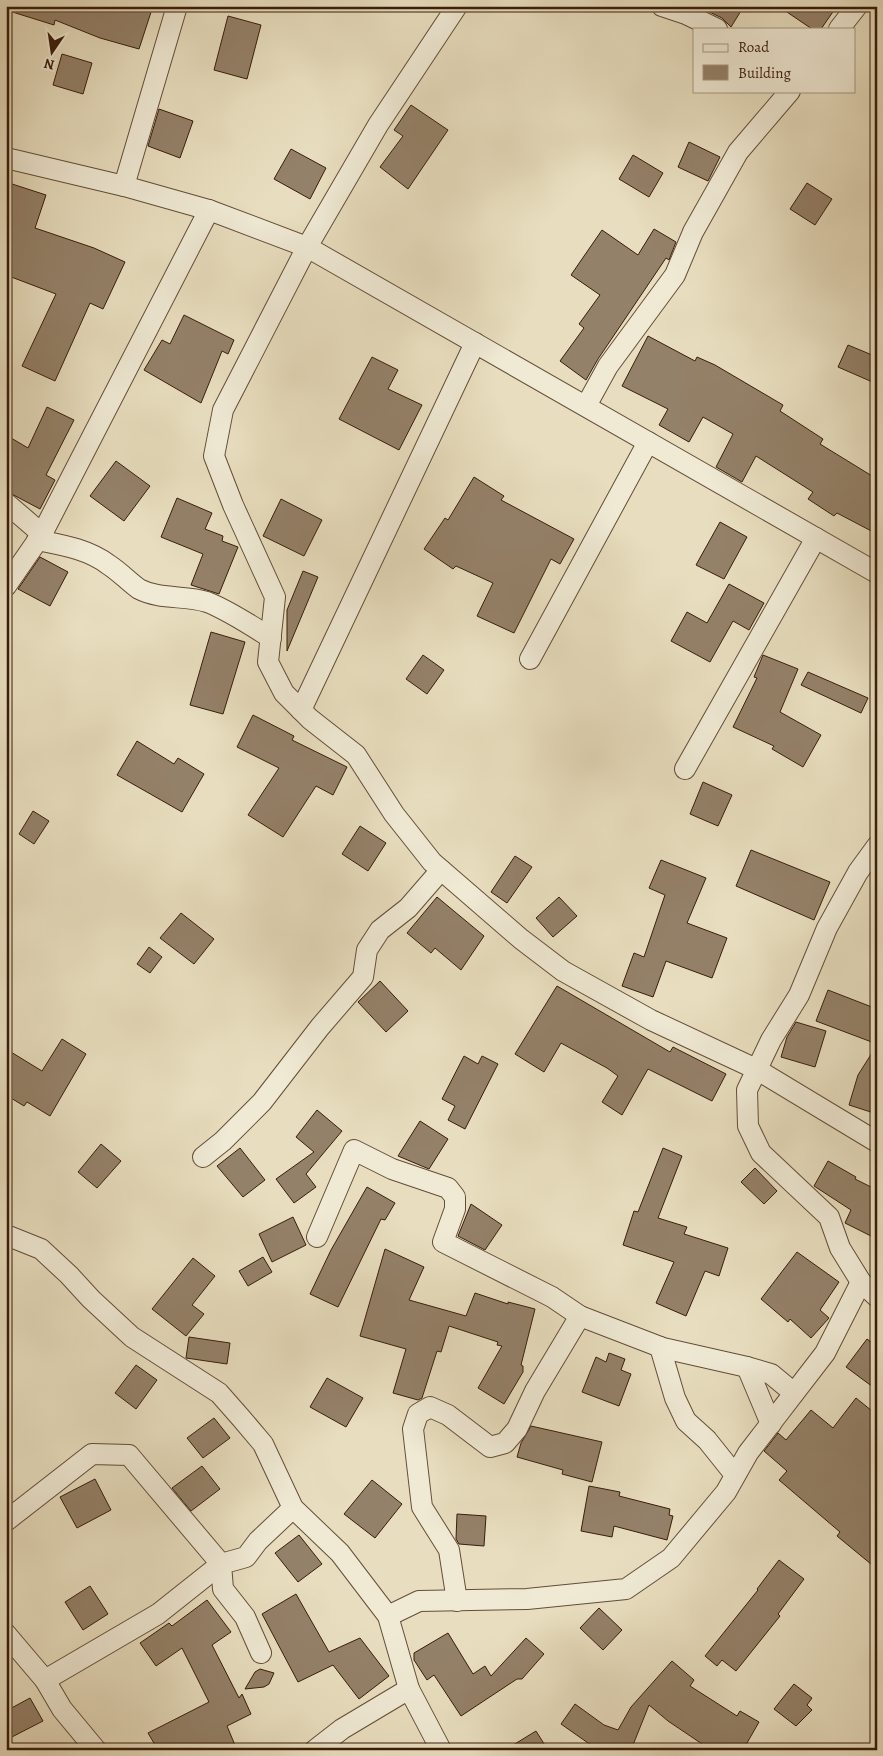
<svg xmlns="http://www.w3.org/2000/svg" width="883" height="1756" viewBox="0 0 883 1756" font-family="Alegreya,serif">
  <rect width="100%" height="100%" fill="#e8debf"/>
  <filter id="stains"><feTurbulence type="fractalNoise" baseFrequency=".004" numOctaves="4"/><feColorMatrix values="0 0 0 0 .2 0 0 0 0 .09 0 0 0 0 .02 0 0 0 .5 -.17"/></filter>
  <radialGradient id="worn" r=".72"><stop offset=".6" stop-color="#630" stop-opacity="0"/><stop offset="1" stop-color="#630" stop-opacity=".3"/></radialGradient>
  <g fill="#948169" stroke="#381d0b">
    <path d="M6 6H153L139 49 100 38 55 20 54 25 6 10Z"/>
    <path d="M697 6H744L731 27 722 18Z"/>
    <path d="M778 6H837L821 29H812Z"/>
    <path d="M228 16 261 25 247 79 214 70Z"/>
    <path d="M62 54 92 63 83 94 53 85Z"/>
    <path d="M411 105 448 130 408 189 380 167 403 136 394 130Z"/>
    <path d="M159 109 193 121 180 158 148 146Z"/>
    <path d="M689 142 720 157 708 181 678 167Z"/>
    <path d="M291 149 326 168 310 199 274 179Z"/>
    <path d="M633 155 663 173 649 197 619 179Z"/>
    <path d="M6 182 46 195 35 228 94 248 125 262 103 309 90 303 55 381 22 366 56 294 6 275Z"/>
    <path d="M807 183 832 199 815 225 790 209Z"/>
    <path d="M654 229 676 242 669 260 666 258 598 359 586 380 560 361 584 328 579 324 600 295 571 275 602 230 638 255Z"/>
    <path d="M184 315 234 340 228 354 222 351 201 403 144 370 162 340 170 344Z"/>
    <path d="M648 336 695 361 697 357 715 365 783 405 780 411 823 439 820 444 877 479V534L837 513 834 516 808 499 813 492 756 456 742 482 716 467 733 434 703 417 689 442 659 425 668 409 622 386Z"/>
    <path d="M848 345 877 357V384L838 367Z"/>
    <path d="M372 357 398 370 388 389 422 405 399 450 339 419Z"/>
    <path d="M47 407 74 420 46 475 55 480 40 509 6 491V435L28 448Z"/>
    <path d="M116 461 150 486 124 521 90 496Z"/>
    <path d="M474 477 504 496 501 500 574 539 560 564 551 559 514 633 477 616 493 583 456 566 453 569 424 549 445 518 448 520Z"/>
    <path d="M177 498 212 513 205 529 223 536 222 541 238 547 219 594 191 585 203 554 161 537Z"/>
    <path d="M281 499 322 520 304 556 263 536Z"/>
    <path d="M720 522 747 537 724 579 696 565Z"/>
    <path d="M40 557 68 572 50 606 18 589Z"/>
    <path d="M303 571 318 577 287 651V610Z"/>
    <path d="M729 584 764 603 749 630 733 621 710 662 671 641 687 612 707 623Z"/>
    <path d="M211 632 245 642 223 714 190 705Z"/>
    <path d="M423 655 444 670 427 694 406 679Z"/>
    <path d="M763 655 798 669 780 712 821 735 803 767 772 749 774 746 733 727 757 678 754 677Z"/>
    <path d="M808 672 868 698 861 713 801 685Z"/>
    <path d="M253 715 294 736 292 740 347 767 333 795 316 786 283 837 248 815 279 768 237 747Z"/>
    <path d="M137 741 174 764 178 758 204 774 182 812 117 775Z"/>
    <path d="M703 782 732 795 718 826 690 814Z"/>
    <path d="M33 811 49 821 34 844 19 834Z"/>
    <path d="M360 826 386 843 368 871 342 854Z"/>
    <path d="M751 850 830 882 814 920 736 886Z"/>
    <path d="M515 856 532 867 507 903 491 892Z"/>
    <path d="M661 860 706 878 687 923 727 938 712 978 666 961 653 997 622 986 634 953 644 957 665 895 649 888Z"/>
    <path d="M437 897 484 936 461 970 435 948 431 953 407 933Z"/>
    <path d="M559 897 577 916 553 937 536 918Z"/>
    <path d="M181 913 214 939 194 964 160 938Z"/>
    <path d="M149 947 162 957 150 973 137 964Z"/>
    <path d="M380 981 408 1011 386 1032 358 1002Z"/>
    <path d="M557 986 670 1052 673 1047 726 1074 712 1101 648 1069 622 1115 602 1102 618 1076 607 1068 561 1043 544 1072 515 1054Z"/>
    <path d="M828 990 877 1009V1044L816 1021Z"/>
    <path d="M796 1022 826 1031 815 1067 781 1057 787 1037Z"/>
    <path d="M62 1039 86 1054 50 1116 27 1102 24 1106 6 1095V1049L42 1071Z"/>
    <path d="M877 1045V1114L849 1105 858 1075Z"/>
    <path d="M464 1056 478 1064 482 1056 498 1064 465 1129 448 1120 455 1106 442 1099Z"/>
    <path d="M317 1110 342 1131 306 1174 316 1187 294 1203 276 1179 314 1152 296 1137Z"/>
    <path d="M420 1121 448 1139 429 1169 398 1156Z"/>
    <path d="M101 1144 121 1161 97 1188 78 1172Z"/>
    <path d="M240 1148 265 1180 243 1197 217 1166Z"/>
    <path d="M663 1148 682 1156 658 1218 687 1227 684 1234 728 1248 719 1276 705 1271 686 1316 656 1303 674 1262 623 1245 634 1211 638 1212Z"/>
    <path d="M828 1161 856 1177 855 1179 877 1190V1239L845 1223 851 1210 814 1186Z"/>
    <path d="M755 1168 777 1191 764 1204 741 1182Z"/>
    <path d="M367 1187 395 1203 385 1220 381 1219 338 1307 310 1294 331 1250Z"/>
    <path d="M471 1204 502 1225 485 1250 458 1236Z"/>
    <path d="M293 1217 306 1245 272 1262 259 1234Z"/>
    <path d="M385 1249 424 1267 409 1300 466 1316 475 1293 508 1304V1302L535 1309 521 1365 523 1366V1372L504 1404 478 1388 502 1346 497 1345 498 1342 449 1326 441 1352 437 1351 422 1398 418 1400 393 1393 406 1349 360 1336Z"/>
    <path d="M797 1252 839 1282 820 1310 829 1318 811 1338 790 1319 788 1322 761 1299Z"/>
    <path d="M263 1257 272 1272 248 1286 239 1271Z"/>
    <path d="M193 1258 215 1276 192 1305 204 1314 186 1336 152 1309Z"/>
    <path d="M189 1337 230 1343 227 1364 186 1358Z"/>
    <path d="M867 1339 877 1346V1390L846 1367Z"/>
    <path d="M609 1353 625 1359 621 1370 631 1374 619 1406 582 1392 596 1357 606 1362Z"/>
    <path d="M136 1365 157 1380 136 1409 115 1393Z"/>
    <path d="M327 1378 363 1398 346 1427 310 1407Z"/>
    <path d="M856 1398 877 1415V1569L837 1536 840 1532 779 1480 787 1471 764 1451 778 1433 786 1440 811 1410 833 1428Z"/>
    <path d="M214 1418 230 1438 203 1458 187 1438Z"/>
    <path d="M531 1426 602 1442 592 1482 562 1474 563 1470 517 1457 521 1443Z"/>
    <path d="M202 1466 220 1489 191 1511 172 1488Z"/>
    <path d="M95 1479 111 1510 77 1528 60 1497Z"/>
    <path d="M372 1480 402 1504 375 1538 344 1514Z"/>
    <path d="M589 1486 620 1492 619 1496 670 1509 669 1515 673 1516 667 1540 614 1526 612 1537 581 1531Z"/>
    <path d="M457 1514 486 1516 484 1546 459 1544 456 1539Z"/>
    <path d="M299 1535 322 1564 298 1582 275 1553Z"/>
    <path d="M779 1560 804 1579 778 1614 780 1616 736 1671 722 1660 717 1666 705 1656 758 1590 757 1589Z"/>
    <path d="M90 1586 108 1614 83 1630 65 1602Z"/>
    <path d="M296 1594 329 1652 360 1638 389 1676 359 1699 333 1665 298 1682 262 1614Z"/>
    <path d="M207 1600 231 1632 212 1645 239 1698 242 1694 251 1714 227 1726 237 1750H158L148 1733 209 1702 182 1648 156 1666 140 1643 169 1623 172 1626Z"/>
    <path d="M599 1608 622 1630 603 1650 580 1628Z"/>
    <path d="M448 1633 473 1674 485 1666 491 1676 526 1638 544 1654 522 1679H517L461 1716 434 1675 427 1680 414 1660V1653Z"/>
    <path d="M672 1661 694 1680 690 1686 737 1716 740 1711 759 1722 743 1750H711L668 1721 649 1705 631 1750H598L561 1724 575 1704 604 1725 618 1730 631 1707Z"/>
    <path d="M260 1669 274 1673 269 1684 264 1687 245 1689 255 1672Z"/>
    <path d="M794 1684 812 1698 807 1705 812 1710 796 1726 774 1709Z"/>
    <path d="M30 1698 43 1721 6 1740V1711Z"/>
    <path d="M536 1731 548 1750H505Z"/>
  </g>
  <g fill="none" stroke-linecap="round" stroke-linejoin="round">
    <defs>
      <g id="street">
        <path d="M457 6 378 125 307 247 223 410 214 456 233 505 275 597 268 662 284 693 310 719 356 755 394 814 432 862 521 939 563 971 651 1020 756 1069 877 1142"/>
        <path d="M662 6 686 14 717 29"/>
        <path d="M839 29 857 6"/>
        <path d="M6 158 124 186 209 210 307 247 877 573"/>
        <path d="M124 186 177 6"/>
        <path d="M586 406 608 366 675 275 693 232 738 152 790 91"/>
        <path d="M6 503 42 534"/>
        <path d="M37 540C62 545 88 549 109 565 120 572 129 582 139 589 160 600 185 595 207 602 228 610 252 626 271 638"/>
        <path d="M6 586 42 534 209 210"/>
        <path d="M530 659 648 442"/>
        <path d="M301 710 475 343"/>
        <path d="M685 769 816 538"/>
        <path d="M877 846 858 872 827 928 799 995 771 1040 747 1090 748 1126 761 1153 829 1217 840 1248 861 1282 877 1297"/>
        <path d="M203 1157 223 1141 262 1102 320 1027 363 977 367 950 380 930 408 908 441 870"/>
        <path d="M6 1235 41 1249 69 1275 91 1299 132 1337 219 1393 241 1418 263 1444 293 1508 340 1553 388 1616 409 1689 441 1750"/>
        <path d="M317 1237 354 1150 392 1169 448 1188 455 1197V1209L443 1242 552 1297 580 1316 663 1348 747 1367 771 1374 794 1393"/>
        <path d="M660 1347 675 1398 686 1421 707 1440 735 1475"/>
        <path d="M747 1367 771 1424"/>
        <path d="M6 1521 92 1454 129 1455 221 1564 158 1614 45 1680"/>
        <path d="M457 1601 449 1550 422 1507 413 1429 418 1414 430 1407 448 1415 490 1447 505 1443 517 1429 535 1391 580 1316"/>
        <path d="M388 1616 419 1601 527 1599 626 1589 671 1558 726 1492 748 1453 825 1353 861 1282"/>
        <path d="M6 1634 45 1680 62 1709 96 1750"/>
        <path d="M261 1653 245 1617 223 1589 221 1564 246 1557 258 1541 293 1508"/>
        <path d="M315 1750 342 1729 409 1689"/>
      </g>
    </defs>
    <use href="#street" stroke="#644d38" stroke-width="22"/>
    <use href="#street" stroke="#f0ead5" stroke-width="20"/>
  </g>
  <rect width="883" height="1756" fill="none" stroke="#e8debf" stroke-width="25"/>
  <rect x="8" y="8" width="868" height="1741" fill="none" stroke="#381d0b" stroke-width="2.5"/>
  <rect x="12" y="12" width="858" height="1731" fill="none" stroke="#381d0b"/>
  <rect x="693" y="28" width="162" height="65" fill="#f0ead5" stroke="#a69884"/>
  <rect x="703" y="44" width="25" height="8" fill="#f0ead5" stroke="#a69884"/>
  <text x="738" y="52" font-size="15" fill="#381d0b">Road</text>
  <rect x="703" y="65" width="25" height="15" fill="#948169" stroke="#a69884"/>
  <text x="738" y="78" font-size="15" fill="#381d0b">Building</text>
  <g transform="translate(52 52) rotate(193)" stroke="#f0ead5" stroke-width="4" paint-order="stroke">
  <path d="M0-4L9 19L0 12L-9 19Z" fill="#381d0b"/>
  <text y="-8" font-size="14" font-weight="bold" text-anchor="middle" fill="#381d0b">N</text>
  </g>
  <rect width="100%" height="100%" filter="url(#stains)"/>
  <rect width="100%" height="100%" fill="url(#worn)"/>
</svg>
